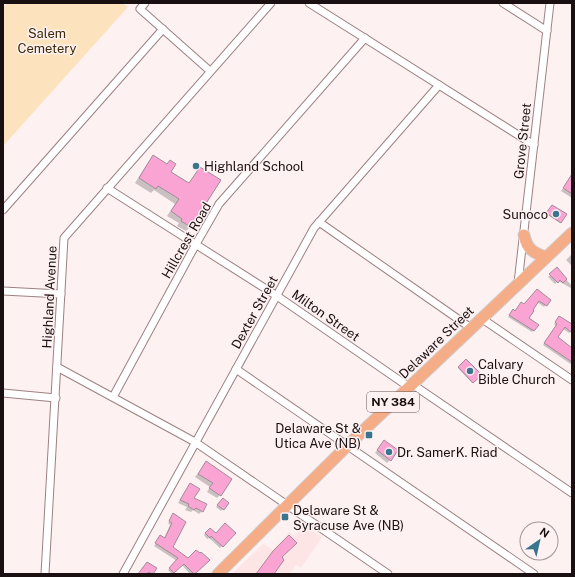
<svg xmlns="http://www.w3.org/2000/svg" width="575" height="577" viewBox="0 0 575 577" font-family="'Public Sans',sans-serif">
  <rect width="100%" height="100%" fill="#fef1f2"/>
  <path fill="#fde4e5" d="M305 526 322 537 301 568 296 565 289 574H237L234 572 263 544 273 550 289 532 295 536Z"/>
  <path fill="#fde2be" d="M7 3H122L128 7 3 146V8Z"/>
  <g fill="#0003">
    <path d="M153 156 170 172 188 184 200 168 220 181 190 227 186 231 177 226 179 223 167 216 175 204 154 190 151 193 135 183 149 161Z"/>
    <path d="M572 176V198L561 191Z"/>
    <path d="M552 206 565 215 560 223 546 214Z"/>
    <path d="M572 254V266L566 260Z"/>
    <path d="M557 269 572 286 571 288 558 281 555 284 548 277Z"/>
    <path d="M535 293 550 300 544 307 537 302 527 318 534 330 532 332 508 317 511 313 515 312 524 306Z"/>
    <path d="M558 319 572 325V330L569 333 563 329 556 338 572 349V365L543 345 556 326 554 324Z"/>
    <path d="M466 360 481 375 472 383 458 368Z"/>
    <path d="M381 445 390 460 387 463 375 453Z"/>
    <path d="M206 463 220 495 217 498 207 492 210 487 195 477Z"/>
    <path d="M190 484 193 498 202 511 199 514 193 510 191 512 185 510 187 507 178 503Z"/>
    <path d="M221 501 223 509 221 511 216 507Z"/>
    <path d="M174 515 172 547 188 559 194 574H190L182 565 172 574 168 570 177 561 154 546 159 538H164L170 525 168 523Z"/>
    <path d="M210 529 216 535 235 533 220 548 209 538 207 539 204 535Z"/>
  </g>
  <g fill="#faa4d4" stroke="#a48b98">
    <path d="M153 155 167 164 170 160 176 164 171 172 189 183 200 167 221 180 191 227 181 221 182 219 171 211 179 199 158 186 156 189 139 178Z"/>
    <path d="M572 174V194L563 188Z"/>
    <path d="M552 205 567 214 561 223 546 213Z"/>
    <path d="M557 267 567 279 563 283 560 280 558 283 549 274Z"/>
    <path d="M537 289 551 300 547 306 539 301 533 310 534 311 529 318 539 325 534 331 509 315 513 309 515 311 521 302 524 304Z"/>
    <path d="M559 316 572 324V333L565 327 558 337 572 348V362L544 343 557 324 555 322Z"/>
    <path d="M466 359 482 375 473 383 458 367Z"/>
    <path d="M384 440 398 450 391 461 377 450Z"/>
    <path d="M206 461 232 479 221 496 209 488 213 483 198 474Z"/>
    <path d="M190 483 200 489 194 498 207 504 203 512 196 508 194 510 188 506 189 504 180 500Z"/>
    <path d="M223 498 229 503 224 510 217 505Z"/>
    <path d="M173 513 186 522 173 547 188 558 196 550 200 553 201 552 210 560 195 574H194L184 564 174 573 169 568 178 558 155 543 160 535 165 538 172 523 169 521Z"/>
    <path d="M225 523 236 533 223 547 211 536 210 538 205 533 210 528 216 533Z"/>
    <path d="M289 535 297 543 282 557 284 560 274 574H256L273 551Z"/>
    <path d="M147 562 157 568 153 574 148 572 147 574H138Z"/>
  </g>
  <g fill="none" stroke-linecap="round" stroke-linejoin="round">
    <defs>
      <g id="street">
        <path d="M145 3 140 9 210 71"/>
        <path d="M309 3 534 145"/>
        <path d="M503 3 547 31"/>
        <path d="M107 188 277 296 409 387"/>
        <path d="M3 210 163 29"/>
        <path d="M319 222 471 328"/>
        <path d="M518 283 550 3"/>
        <path d="M3 291 61 294"/>
        <path d="M481 318 572 380"/>
        <path d="M57 367 195 442 388 574"/>
        <path d="M236 369 534 574"/>
        <path d="M412 384 572 493"/>
        <path d="M3 393 56 398"/>
        <path d="M113 397 196 244 219 204 365 38"/>
        <path d="M45 574 64 238 271 3"/>
        <path d="M123 574 314 228 439 85"/>
      </g>
      <g id="primary">
        <path d="M524 235C527 249 533 253 546 257"/>
        <path d="M218 574 347 446 572 233"/>
      </g>
    </defs>
    <use href="#street" stroke="#9d8182" stroke-width="9"/>
    <use href="#primary" stroke="#d1cfcf" stroke-width="13"/>
    <use href="#street" stroke="#fff" stroke-width="7"/>
    <use href="#primary" stroke="#f5ad88" stroke-width="11"/>
  </g>
  <g fill="#39768d" stroke="#fef1f2" stroke-width="1.5">
    <circle cx="196" cy="166" r="4"/>
    <circle cx="556" cy="214" r="4"/>
    <circle cx="470" cy="371" r="4"/>
    <rect x="365" y="431" width="8" height="8" rx="2"/>
    <circle cx="389" cy="452" r="4"/>
    <rect x="281" y="513" width="8" height="8" rx="2"/>
  </g>
  <g text-anchor="middle" stroke-width="3" stroke-linejoin="round" paint-order="stroke">
    <rect fill="#fef1f2" stroke="#5f5454" stroke-width="1" x="367" y="392" width="52" height="20" rx="3"/>
    <g font-size="12" font-weight="bold" fill="#1b1011">
      <text x="393" y="406">NY 384</text>
    </g>
    <g font-size="13" fill="#412b07" stroke="#fef1f2">
      <text x="47" y="38">Salem<tspan x="47" dy="15">Cemetery</tspan></text>
    </g>
    <g font-size="13" fill="#1b1011" stroke="#fef1f2">
      <text transform="translate(522 141) rotate(-84)" y="5">Grove Street</text>
      <text transform="translate(186 240) rotate(-60)" y="5">Hillcrest Road</text>
      <text transform="translate(49 297) rotate(-87)" y="5">Highland Avenue</text>
      <text transform="translate(254 312) rotate(-61)" y="5">Dexter Street</text>
      <text transform="translate(326 315) rotate(35)" y="5">Milton Street</text>
      <text transform="translate(436 342) rotate(-44)" y="5">Delaware Street</text>
    </g>
    <g font-size="13" fill="#1b1011" stroke="#fef1f2" text-anchor="start">
      <text x="204" y="171">Highland School</text>
      <text x="548" y="219" text-anchor="end">Sunoco</text>
      <text x="478" y="369">Calvary<tspan x="478" dy="15">Bible Church</tspan></text>
      <text x="361" y="433" text-anchor="end">Delaware St &amp;<tspan x="361" dy="15">Utica Ave (NB)</tspan></text>
      <text x="397" y="457">Dr. SamerK. Riad</text>
      <text x="293" y="515">Delaware St &amp;<tspan x="293" dy="15">Syracuse Ave (NB)</tspan></text>
    </g>
  </g>
  <rect width="575" height="577" fill="none" stroke="#1b1011" stroke-width="8"/>
  <g transform="translate(539 541) rotate(34)"><circle r="19" fill="#fef1f2" stroke="#a39798"/>
  <path d="M0-3L7 15L0 10L-7 15Z" fill="#39768d"/>
  <text y="-6" font-size="11" font-weight="bold" text-anchor="middle" fill="#1b1011">N</text>
  </g>
</svg>
